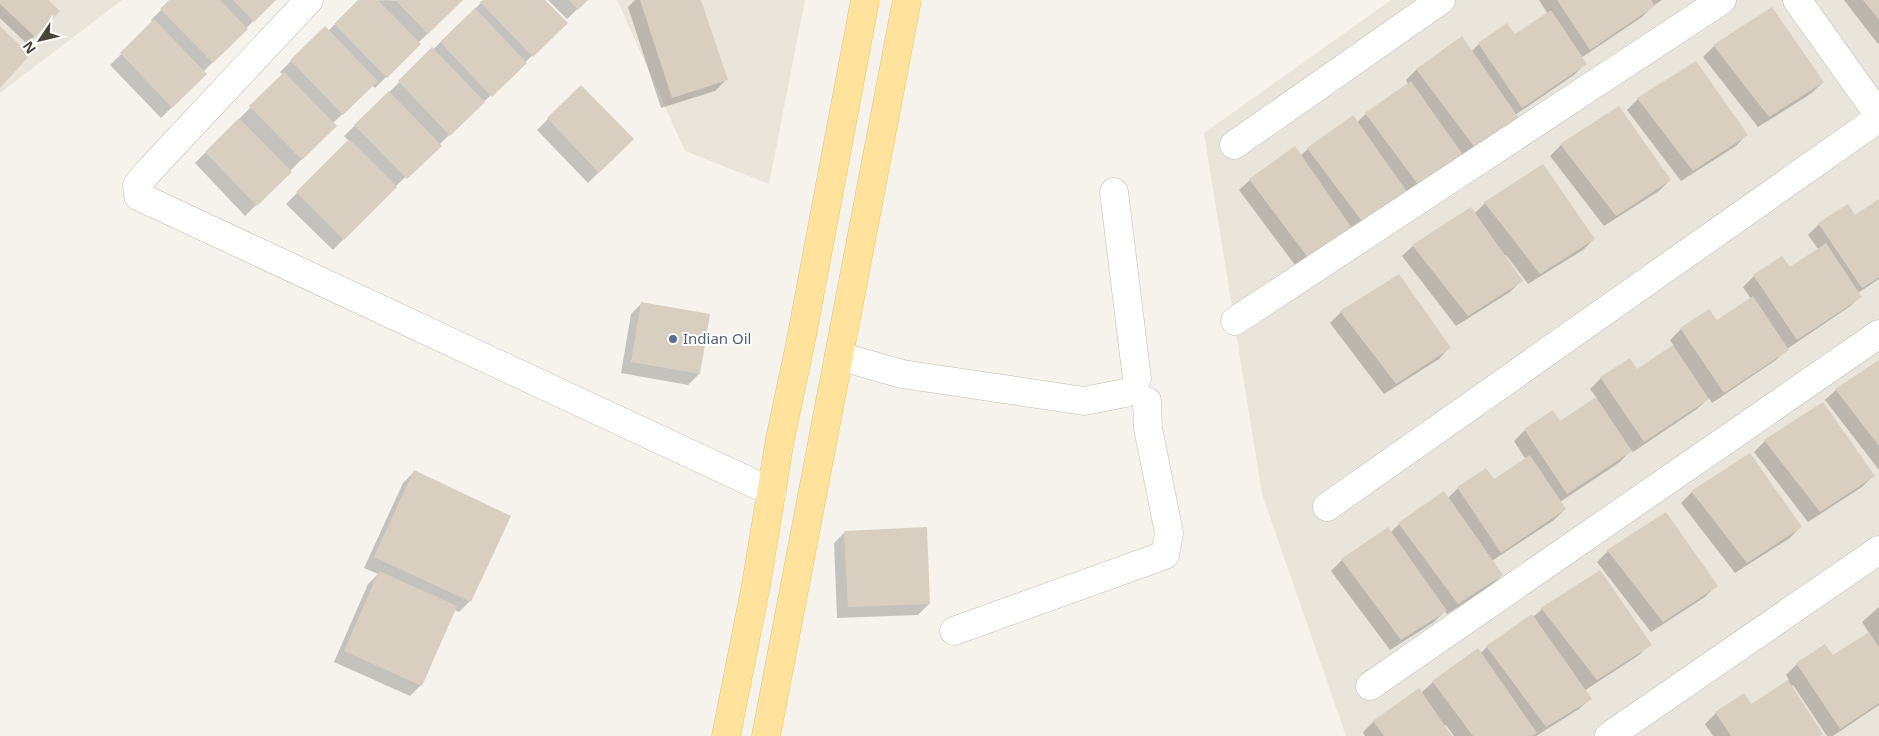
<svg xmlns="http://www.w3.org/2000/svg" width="1879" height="736" viewBox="0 0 1879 736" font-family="'Noto Sans',sans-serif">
  <rect width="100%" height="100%" fill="#f6f3ec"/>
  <g fill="#eae5da">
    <path d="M0 0H122L0 93Z"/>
    <path d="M617 0H805L769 184 685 151Z"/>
    <path d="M1391 0H1879V736H1346L1262 494 1204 133Z"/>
  </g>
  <g fill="#0003">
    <path d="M0 0H46L58 12 27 44 0 18Z"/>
    <path d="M171 0H274L203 72 205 74 161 118 110 65 153 23 151 20Z"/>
    <path d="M360 0 461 1 418 43 419 44 375 88 372 85 332 124 335 126 245 216 195 163 283 75 280 72 291 61 328 31Z"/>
    <path d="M484 0H544L566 23 394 188 333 250 286 204 349 141 344 136Z"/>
    <path d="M548 0H587L567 19Z"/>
    <path d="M635 0H699L726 80 715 91 661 108 628 7Z"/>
    <path d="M1539 0H1662L1653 6 1642 17 1581 58 1585 64 1574 75 1515 115 1400 211 1298 269 1239 190 1250 180 1300 156 1308 149 1357 122 1366 114 1408 84 1406 80 1416 70 1461 38 1471 52 1479 44 1515 36 1548 14Z"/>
    <path d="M1844 0H1879V43L1878 44Z"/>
    <path d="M1714 46 1823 82 1812 93 1758 127 1703 57Z"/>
    <path d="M1695 62 1746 135 1736 146 1681 181 1627 110 1638 99Z"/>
    <path d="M581 86 632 139 588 183 537 130Z"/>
    <path d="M1561 145 1670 180 1659 191 1604 226 1550 156Z"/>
    <path d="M1879 200V279L1858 293 1860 297 1849 307 1787 349 1776 360 1712 403 1709 398 1697 409 1633 452 1631 450 1620 462 1560 502 1565 509 1554 520 1492 561 1502 575 1491 586 1447 614 1445 611 1434 622 1390 650 1331 571 1342 560 1390 533 1399 524 1448 498 1458 488 1494 481 1526 460 1514 441 1525 430 1553 412 1560 423 1597 398 1590 389 1601 378 1637 371 1674 346 1670 340 1681 329 1709 311 1716 322 1751 299 1743 287 1754 276 1782 258 1789 269 1818 249 1808 235 1819 224 1855 217Z"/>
    <path d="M1485 203 1594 239 1583 250 1528 284 1506 255 1504 256 1521 281 1510 292 1456 326 1402 256 1413 246 1474 214Z"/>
    <path d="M1399 276 1449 348 1439 359 1384 394 1330 323 1341 312Z"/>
    <path d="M642 303 699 374 688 385 621 373 631 314Z"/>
    <path d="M1879 362V470L1825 400 1836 390Z"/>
    <path d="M1765 441 1873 476 1862 487 1808 522 1754 452Z"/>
    <path d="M414 472 470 601 459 612 455 610 421 685 410 696 334 662 368 584 378 574 364 568 403 483Z"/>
    <path d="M1692 492 1800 527 1790 538 1735 573 1681 503Z"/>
    <path d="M845 532 929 604 918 615 837 618 834 543Z"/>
    <path d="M1608 551 1716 586 1705 597 1651 632 1597 562Z"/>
    <path d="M1879 607V705L1833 736H1827L1793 685 1791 687 1820 736H1713L1705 724 1716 713 1751 706 1789 680 1786 675 1797 664 1832 657 1869 633 1862 622Z"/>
    <path d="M1542 609 1650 644 1639 655 1584 691 1590 699 1579 709 1536 736H1454L1446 725 1444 726 1451 736H1365L1363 732 1373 722 1421 693 1433 682 1480 654 1487 647 1532 616 1533 617Z"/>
  </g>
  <g fill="#d8cfc1">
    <path d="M0 0H48L60 11 35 37 0 4Z"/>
    <path d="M169 0H220L248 29 213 63 160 9Z"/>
    <path d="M233 0H276L254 22Z"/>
    <path d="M358 0H378L421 44 387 78 334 24Z"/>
    <path d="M395 0H463L428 34Z"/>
    <path d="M483 0H545L568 23 533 57 480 2Z"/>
    <path d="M569 0H588L578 10Z"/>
    <path d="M640 0H701L728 80 672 98Z"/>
    <path d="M1557 0H1651L1655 6 1590 50Z"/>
    <path d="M1863 0H1879V20Z"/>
    <path d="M1772 7 1824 82 1769 117 1713 45Z"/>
    <path d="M475 8 527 63 492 97 440 42Z"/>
    <path d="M1551 10 1587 64 1522 108 1478 43 1507 23 1515 34Z"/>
    <path d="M154 19 207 74 172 108 120 53Z"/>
    <path d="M0 26 30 55 0 88Z"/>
    <path d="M325 26 378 81 343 115 290 60Z"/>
    <path d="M1462 36 1521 121 1476 149 1416 69Z"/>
    <path d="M432 47 485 102 450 136 398 81Z"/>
    <path d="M1696 61 1748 135 1693 171 1637 98Z"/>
    <path d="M284 72 337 126 302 160 249 106Z"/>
    <path d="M1411 81 1470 165 1425 194 1365 113Z"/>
    <path d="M581 85 634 139 599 173 547 118Z"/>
    <path d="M389 91 442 146 407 179 354 125Z"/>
    <path d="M1619 106 1671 180 1616 216 1560 144Z"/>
    <path d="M1353 115 1413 200 1367 228 1307 148Z"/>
    <path d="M239 118 292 172 257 206 205 152Z"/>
    <path d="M349 139 397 187 344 240 296 192Z"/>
    <path d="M1295 146 1354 231 1309 259 1249 179Z"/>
    <path d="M1543 164 1595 239 1540 274 1484 202Z"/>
    <path d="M1879 199V277L1862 288 1818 223 1848 204 1855 215Z"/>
    <path d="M1471 207 1523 281 1468 316 1412 245Z"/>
    <path d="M1826 243 1862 297 1797 340 1753 275 1782 256 1790 267Z"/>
    <path d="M1399 274 1451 348 1396 384 1340 311Z"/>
    <path d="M1753 296 1789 350 1724 393 1680 328 1709 309 1717 320Z"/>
    <path d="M641 302 710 314 700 374 631 362Z"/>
    <path d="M1673 345 1709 399 1644 442 1600 377 1630 358 1637 369Z"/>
    <path d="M1879 360V446L1835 389Z"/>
    <path d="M1596 397 1632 451 1567 494 1524 429 1553 410 1560 421Z"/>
    <path d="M1823 402 1875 476 1820 512 1764 440Z"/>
    <path d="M1750 453 1802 527 1747 563 1691 491Z"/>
    <path d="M1530 455 1566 509 1501 553 1457 487 1486 468 1494 479Z"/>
    <path d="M414 470 511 516 471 602 374 557Z"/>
    <path d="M1444 491 1503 575 1458 604 1398 523Z"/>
    <path d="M1666 512 1718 586 1663 622 1607 550Z"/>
    <path d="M927 527 930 604 848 607 844 531Z"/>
    <path d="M1388 527 1447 611 1401 640 1341 559Z"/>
    <path d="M1600 570 1652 645 1597 680 1541 608Z"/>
    <path d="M379 571 457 606 422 686 344 651Z"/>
    <path d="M1532 614 1592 699 1546 727 1486 646Z"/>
    <path d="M1869 632 1879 647V703L1840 729 1796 663 1825 644 1833 655Z"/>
    <path d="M1478 648 1537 733 1532 736H1473L1432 681Z"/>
    <path d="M1788 680 1823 734 1820 736H1731L1715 712 1744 693 1751 704Z"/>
    <path d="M1419 688 1452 736H1384L1373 721Z"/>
  </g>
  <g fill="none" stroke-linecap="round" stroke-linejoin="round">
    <defs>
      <g id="street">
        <path d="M309 0 147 173 137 185 138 196 772 492"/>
        <path d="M1797 0 1879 115"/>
        <path d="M1234 145 1441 0"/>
        <path d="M1114 192 1137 379"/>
        <path d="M1235 321 1722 0"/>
        <path d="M839 356 902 374 1084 401 1125 393"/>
        <path d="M1327 507 1879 118"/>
        <path d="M954 631 1165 555 1169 533 1148 428 1147 401"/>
        <path d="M1370 686 1879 334"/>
        <path d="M1609 736 1879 550"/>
      </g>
      <g id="primary">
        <path d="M726 736 756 585 780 439 800 345 865 0"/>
        <path d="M766 736 907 0"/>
      </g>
    </defs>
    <use href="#street" stroke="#c2bbae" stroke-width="29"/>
    <use href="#primary" stroke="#e6c16a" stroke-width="29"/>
    <use href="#street" stroke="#fff" stroke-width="28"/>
    <use href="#primary" stroke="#ffe39c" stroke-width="28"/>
  </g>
  <circle fill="#5c6f8a" stroke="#fff" stroke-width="2" cx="673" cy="339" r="5"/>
  <g text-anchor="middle" stroke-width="4" stroke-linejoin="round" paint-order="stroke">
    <g font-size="15" fill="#4e5e75" stroke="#fff" text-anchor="start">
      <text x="683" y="344">Indian Oil</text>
    </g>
  </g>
  <g transform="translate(40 40) rotate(235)" stroke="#ffffff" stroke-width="4" paint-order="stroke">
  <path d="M0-4L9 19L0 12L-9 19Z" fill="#4b4439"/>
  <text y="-8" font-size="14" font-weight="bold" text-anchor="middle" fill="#4b4439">N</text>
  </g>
</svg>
